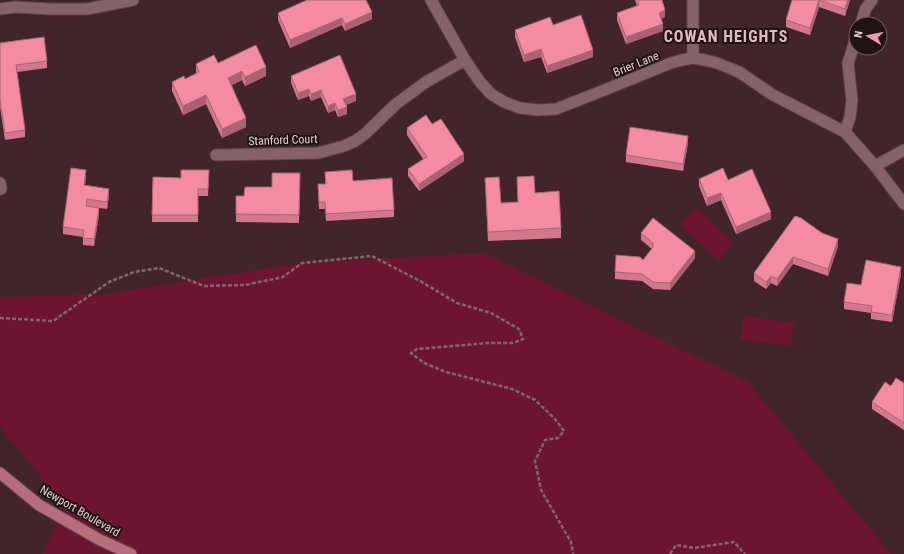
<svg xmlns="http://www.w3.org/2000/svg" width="904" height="554" viewBox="0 0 904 554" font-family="'Roboto Condensed',sans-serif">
  <rect width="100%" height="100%" fill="#42252b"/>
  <g fill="#6d1432">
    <path d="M696 208 734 242 718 260 680 225Z"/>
    <path d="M484 253 748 382 891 554H42L66 508 0 427V297L103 294 302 263Z"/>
    <path d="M744 316 794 323 791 346 740 339Z"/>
  </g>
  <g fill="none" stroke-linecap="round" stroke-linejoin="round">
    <defs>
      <g id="minor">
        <path d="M431 0 465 60 480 82 491 94 504 102 520 108 538 110 556 109 607 89 671 63 682 60 693 58 705 60 717 63 739 72 773 95 845 132 875 166 904 204"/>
        <path d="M693 0V58"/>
        <path d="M0 9 15 7 51 9H87L133 0"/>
        <path d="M861 24 865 10 872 0"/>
        <path d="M845 132 850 117 852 101 848 63 856 38"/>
        <path d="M216 155 318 153 344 146 355 141 365 134 396 104 426 82 465 60"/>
        <path d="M875 166 904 150"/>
        <path d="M0 183 1 189"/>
      </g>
      <path id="primary" d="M0 473 39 505 100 540 131 554"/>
    </defs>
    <use href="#minor" stroke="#5c4349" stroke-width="13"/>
    <use href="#primary" stroke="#5c4349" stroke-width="13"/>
    <g stroke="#80666b" stroke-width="2.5" stroke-dasharray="4 2" stroke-linecap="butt">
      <path d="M0 318 53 321 109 282 134 272 159 268 204 286 245 285 283 277 302 263 372 256 420 281 457 303 491 313 519 329 523 339 513 343H489L417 349 411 353 424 363 446 372 512 389 535 400 554 418 564 431 558 438 545 440 535 461 541 490 571 542 573 554"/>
      <path d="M670 554 676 545 694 548 734 542 745 554"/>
    </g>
    <use href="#minor" stroke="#856269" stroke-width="11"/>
    <use href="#primary" stroke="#b76d7d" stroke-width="11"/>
  </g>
  <g fill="#d1788c">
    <path d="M635 0H662L665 17 661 19 663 31 626 44 617 20V13L637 6Z"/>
    <path d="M792 0H850L845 16 819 7 810 35 786 27V20Z"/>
    <path d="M278 13 372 19 345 31 342 25 290 48 278 20Z"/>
    <path d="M553 25 593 57 547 73 541 57 524 62 515 37V30Z"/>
    <path d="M0 43 47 61V68L17 72 25 130V137L5 140 0 107Z"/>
    <path d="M218 63 266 76 245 86 242 80 232 85 246 127 222 138 206 104 183 115 172 91V82L185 79 196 74V64Z"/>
    <path d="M291 76 356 101 346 105 347 114 338 117 335 110 328 113 321 97 311 101 309 96 298 100 291 83Z"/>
    <path d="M432 124 464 161 419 191 408 176V169L423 159 407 135V128Z"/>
    <path d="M688 143 683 171 626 162V155Z"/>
    <path d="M209 170 208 196H198V222H152L153 177 181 178Z"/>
    <path d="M325 172 353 181 394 210V217L326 221 325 209H319L318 191V184H325Z"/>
    <path d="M300 173 299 223 236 222V196H244L272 187Z"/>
    <path d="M86 177 85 185 109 196 107 209 99 208V215L94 246 83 245V237L63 234V227Z"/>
    <path d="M517 177 535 193 561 228V238L488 241 485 178 501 203 518 202Z"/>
    <path d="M699 179 728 180 771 219 736 234 721 200 707 206 699 186Z"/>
    <path d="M801 218 838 246 828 276 793 264 777 286 771 283 766 289 754 281V273Z"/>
    <path d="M641 233 695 258 670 290 653 289 642 281 615 279V272L643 260 652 249 641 240Z"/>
    <path d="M901 274 892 322 871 319V313L844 309V302L861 285Z"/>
    <path d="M904 383V430L872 409V402L891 386Z"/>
  </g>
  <g fill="#aa6272">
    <path d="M819 0V7L810 35V28Z"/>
    <path d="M848 0H850L845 16V9Z"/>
    <path d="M665 10V17L659 20V13Z"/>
    <path d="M372 12V19L345 31V24Z"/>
    <path d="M342 18V25L290 48V40Z"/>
    <path d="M663 24V31L626 44V37Z"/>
    <path d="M541 49V57L524 62V55Z"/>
    <path d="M593 50V57L547 73V66Z"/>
    <path d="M266 67V76L245 86V77Z"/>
    <path d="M242 71V80L228 87V78Z"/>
    <path d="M309 89V96L298 100V93Z"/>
    <path d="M321 90V97L311 101V94Z"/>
    <path d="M356 94V101L343 106V99Z"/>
    <path d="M206 95V104L183 115V106Z"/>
    <path d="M335 103V110L328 113V106Z"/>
    <path d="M347 107V114L338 117V110Z"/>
    <path d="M246 118V127L222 138V129Z"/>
    <path d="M688 136V143L683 171V164Z"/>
    <path d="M464 154V161L419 191V184Z"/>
    <path d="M86 170V177L84 192V185Z"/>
    <path d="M109 189V196L107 209V202Z"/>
    <path d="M721 193V200L707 206V198Z"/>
    <path d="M99 208V215L94 246V239Z"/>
    <path d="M771 212V219L736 234V227Z"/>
    <path d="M838 239V246L828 276V269Z"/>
    <path d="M695 251V258L670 290V283Z"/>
    <path d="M793 257V264L777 286V279Z"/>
    <path d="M901 267V274L892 322V315Z"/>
    <path d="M771 276V283L766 289V282Z"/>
  </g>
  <g fill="#f38ca3" stroke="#aa6272">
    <path d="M307 0H366L372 12 345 24 342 18 290 40 278 13Z"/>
    <path d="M638 0H662L665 10 659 13 663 24 626 37 617 13 639 5Z"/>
    <path d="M792 0H848L845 9 819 0 810 28 786 20Z"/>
    <path d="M581 15 593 50 547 66 541 49 524 55 515 30 550 17 553 25Z"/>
    <path d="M44 37 47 61 16 65 25 130 5 133 0 100V43Z"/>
    <path d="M256 45 266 67 245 77 242 71 228 78 246 118 222 129 206 95 183 106 172 82 184 76 185 79 199 72 196 64 214 55 218 63Z"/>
    <path d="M340 55 356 94 343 99 347 107 338 110 335 103 328 106 321 90 311 94 309 89 298 93 291 76Z"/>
    <path d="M426 115 432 124 441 119 464 154 419 184 408 169 427 157 407 128Z"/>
    <path d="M630 127 688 136 683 164 626 155Z"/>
    <path d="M71 168 86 170 84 185 109 189 107 202 87 199 86 206 99 208 94 239 83 238 84 230 63 227Z"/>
    <path d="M723 168 728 180 752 169 771 212 736 227 721 193 707 198 699 179Z"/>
    <path d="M181 170H209L208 189H198V215H152L153 177 181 178Z"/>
    <path d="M352 170 353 181 392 178 394 210 326 214 325 202H319L318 184H326L325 172Z"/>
    <path d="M272 173H300L299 215 236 214V196H244L245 187H272Z"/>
    <path d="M534 176 535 193 559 191 561 228 488 232 485 178 499 177 501 203 518 202 517 177Z"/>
    <path d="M795 216 801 218 822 233 838 239 828 269 793 257 777 279 771 276 766 282 754 273Z"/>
    <path d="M653 218 695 251 670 283 653 282 642 274 615 272 616 255 640 257 643 260 653 247V243L641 233Z"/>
    <path d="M866 260 901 267 892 315 871 312 872 306 844 302 847 283 861 285Z"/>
    <path d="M896 378 904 383V423L872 402 885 382 891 386Z"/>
  </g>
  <g text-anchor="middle" stroke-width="4" stroke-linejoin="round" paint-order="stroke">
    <g font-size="12" fill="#e2ced1" stroke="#201315">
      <text transform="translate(636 64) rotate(-22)" y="4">Brier Lane</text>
      <text transform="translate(283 140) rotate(-2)" y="4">Stanford Court</text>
      <text transform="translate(80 511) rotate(30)" y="4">Newport Boulevard</text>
    </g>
    <g font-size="16" font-weight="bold" letter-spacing="1" fill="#e2bbc2" stroke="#201315">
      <text x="726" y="42">COWAN HEIGHTS</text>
    </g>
  </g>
  <g transform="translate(868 36) rotate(280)"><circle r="19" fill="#201315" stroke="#6e5e60"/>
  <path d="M0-3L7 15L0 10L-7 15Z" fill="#f29aad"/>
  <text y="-6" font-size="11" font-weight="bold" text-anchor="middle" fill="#e2ced1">N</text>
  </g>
</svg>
